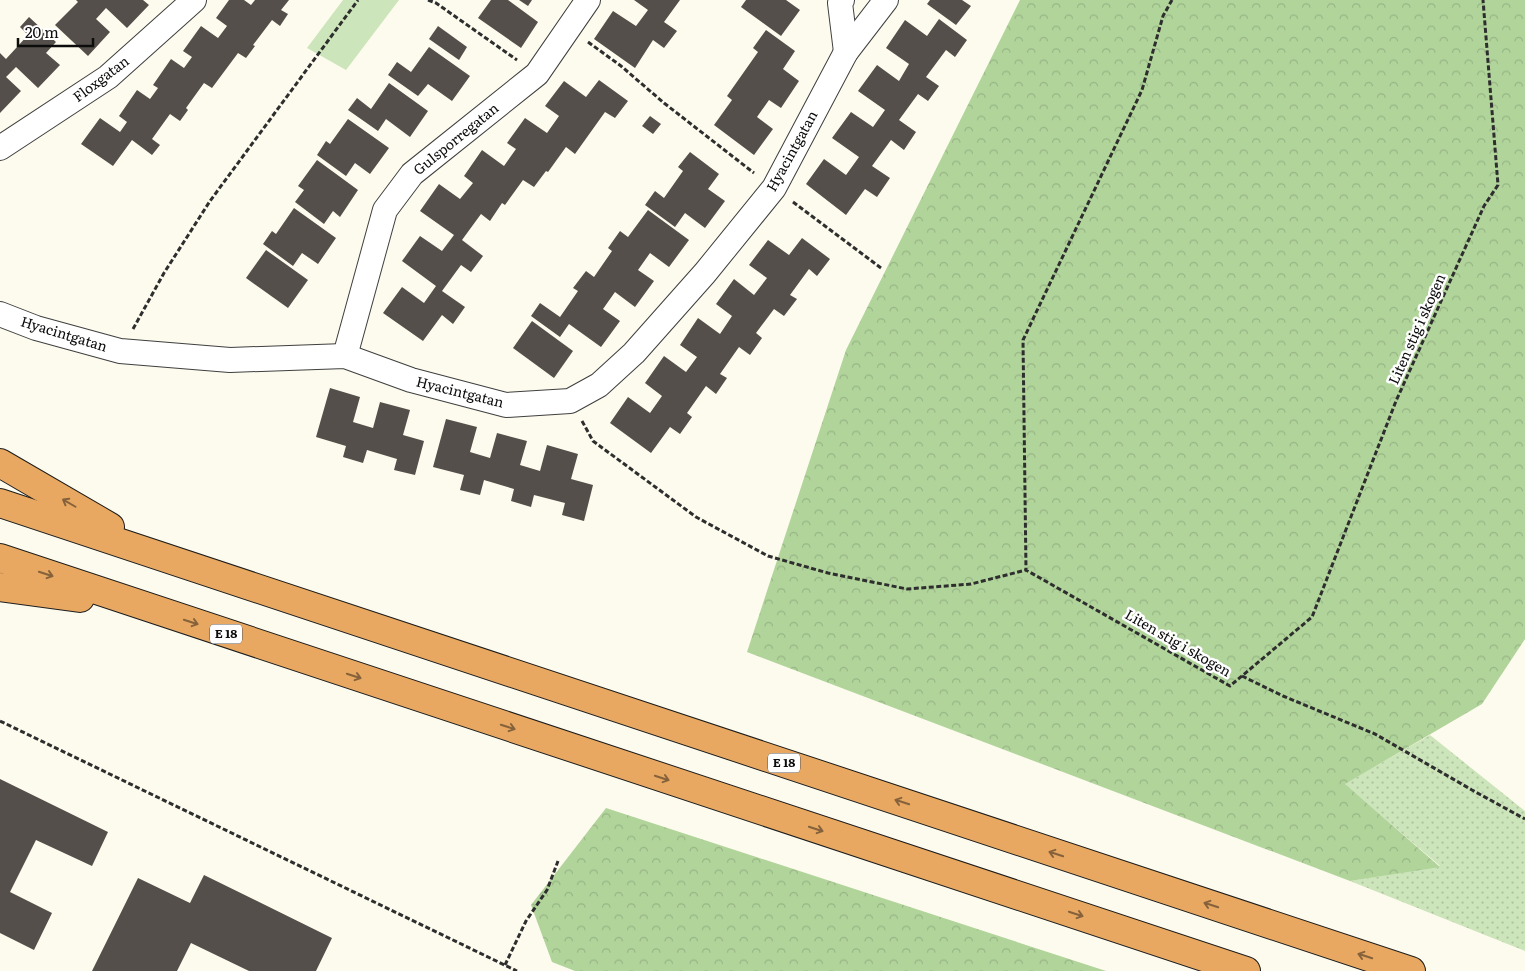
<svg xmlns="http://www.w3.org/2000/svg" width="1525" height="971" viewBox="0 0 1525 971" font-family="Literata,serif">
  <defs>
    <pattern id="grass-dots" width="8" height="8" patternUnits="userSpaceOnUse" patternTransform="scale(1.25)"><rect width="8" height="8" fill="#cde5ba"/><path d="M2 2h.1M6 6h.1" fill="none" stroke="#afc39f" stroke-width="1.8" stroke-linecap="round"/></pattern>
    <pattern id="forest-crowns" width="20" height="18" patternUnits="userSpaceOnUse" patternTransform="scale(1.25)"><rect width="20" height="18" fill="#b1d49b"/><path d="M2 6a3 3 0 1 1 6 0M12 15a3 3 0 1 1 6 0" fill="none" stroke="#97b584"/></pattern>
  </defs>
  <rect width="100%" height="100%" fill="#fdfbed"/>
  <path fill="url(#grass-dots)" d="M1430 735 1525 811V951L1350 881 1440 866 1344 784Z"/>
  <g fill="url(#forest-crowns)">
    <path d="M1020 0H1525V639L1482 704 1345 784 1440 867 1350 881 747 652 846 350Z"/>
    <path d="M606 808 1106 971H575L552 962 531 905Z"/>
  </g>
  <path fill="#cde5ba" d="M343 0H399L346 70 307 48Z"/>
  <g fill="#544f4a">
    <path d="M76 0H143L149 5 127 28 106 8 96 19 110 32 88 56 55 25 78 2Z"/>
    <path d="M229 0H244L251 5 255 0H289L281 10 288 14 280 26 272 20 253 45 255 46 246 58 238 53 212 88 204 83 186 108 188 110 180 121 170 114 152 139 160 145 152 155 132 140 113 166 81 144 100 118 120 132 127 122 119 116 137 90 150 99 158 88 153 85 171 59 184 68 192 57 183 51 201 26 218 38 227 26 216 18Z"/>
    <path d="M491 0H508L538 22 521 48 478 18Z"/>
    <path d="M519 0H532L528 6Z"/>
    <path d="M634 0H680L664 22 677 31 664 48 653 40 635 68 594 39 613 11 636 26 648 10Z"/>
    <path d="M746 0H786L800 10 781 36 741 7Z"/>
    <path d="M930 0H962L971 6 956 25 927 4Z"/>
    <path d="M29 17 56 42 46 53 60 65 38 88 16 67 6 77 21 91 0 113V53L6 59 28 35 20 27Z"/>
    <path d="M939 19 967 40 955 57 946 50 926 77 939 86 928 101 918 94 899 120 916 132 904 150 891 140 872 166 890 178 877 197 865 189 846 215 806 184 824 159 846 175 859 157 832 138 851 112 873 127 885 110 858 91 877 65 899 81 909 64 886 48 905 20 927 36Z"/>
    <path d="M438 26 467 47 459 60 429 39Z"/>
    <path d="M766 30 795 51 783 69 799 81 781 108 769 100 757 117 773 129 754 155 714 125 732 100 727 96 758 52 753 48Z"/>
    <path d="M429 47 470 76 452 101 428 84 418 96 388 75 397 62 411 72Z"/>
    <path d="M599 80 628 101 615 118 605 112 575 154 566 147 548 172 546 171 534 187 523 180 505 205 502 203 490 221 481 214 462 240 483 256 471 272 461 265 442 291 465 307 453 324 442 315 423 341 383 313 402 287 424 303 436 286 402 261 420 236 442 251 454 235 420 211 439 184 460 199 473 183 464 176 482 150 504 166 516 149 507 143 525 118 547 133 559 116 545 106 564 81 586 97Z"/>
    <path d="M389 83 428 111 410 137 386 119 378 131 348 110 357 98 371 109Z"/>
    <path d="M650 116 661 124 653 134 642 126Z"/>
    <path d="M348 119 389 148 370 174 355 163 346 176 317 155 326 141 330 144Z"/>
    <path d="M690 152 719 174 708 189 725 201 705 228 685 213 675 227 645 205 655 191 664 198 683 171 678 167Z"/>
    <path d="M317 160 358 190 340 217 333 211 324 224 295 202 304 190 298 186Z"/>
    <path d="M294 208 336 238 318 264 302 253 293 266 263 244 272 231 276 234Z"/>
    <path d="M648 210 689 240 669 267 650 253 638 270 654 281 635 307 615 292 603 309 620 321 601 347 569 324 560 337 531 316 540 303 560 317 578 291 573 288 586 271 594 277 612 251 608 248 620 231 628 237Z"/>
    <path d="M802 238 830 259 817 276 809 269 790 295 797 299 784 316 774 309 756 333 762 338 750 355 739 347 720 374 727 378 716 394 706 386 687 413 692 417 680 434 670 427 651 453 610 423 628 397 650 413 662 396 645 383 664 356 686 372 697 357 680 345 698 318 720 334 732 316 716 304 734 279 754 295 767 278 749 265 768 240 789 255Z"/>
    <path d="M266 250 308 280 288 308 246 278Z"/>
    <path d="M532 321 573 351 554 378 513 348Z"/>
    <path d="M330 388 360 397 353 422 373 428 380 402 410 410 403 435 424 441 415 475 394 470 397 459 367 450 363 463 343 457 346 446 316 437Z"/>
    <path d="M446 419 477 427 470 452 490 458 497 433 527 441 520 465 540 471 547 445 578 454 571 479 593 485 584 521 562 515 565 503 534 495 531 507 511 501 514 489 484 480 480 495 460 490 464 475 433 467Z"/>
    <path d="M0 779 108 832 92 866 36 840 10 892 52 913 34 950 0 933Z"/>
    <path d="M204 875 332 938 316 971H249L191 943 177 971H92L138 878 190 903Z"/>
  </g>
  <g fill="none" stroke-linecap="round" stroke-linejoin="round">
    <defs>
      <g id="street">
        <path d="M842 0 840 3 846 52"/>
        <path d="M0 148 108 77 194 0"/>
        <path d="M0 314 36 328 120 351 230 360 345 356 411 380 506 405 570 401 599 385 634 353 705 273 774 188 846 52 886 0"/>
        <path d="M345 356 385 210 412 174 537 74 588 0"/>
      </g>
      <g id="highway">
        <path d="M0 463 110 527"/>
        <path d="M0 503 1411 971"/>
        <path d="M0 558 1246 971"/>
        <path d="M0 587 80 598"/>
      </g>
    </defs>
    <use href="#street" stroke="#3f3f3f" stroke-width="26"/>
    <use href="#highway" stroke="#1d1d1d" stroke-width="30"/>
    <g stroke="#2e2e2e" stroke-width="3" stroke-dasharray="5 2.5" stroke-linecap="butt">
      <path d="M428 0 436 3 517 60"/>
      <path d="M1172 0 1163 16 1142 90 1023 340 1026 570 1230 686 1312 617 1396 401 1484 206 1498 185 1483 0"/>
      <path d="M588 42 621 66 664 103 754 173"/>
      <path d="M793 202 881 268"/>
      <path d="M133 329 164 273 210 201 358 0"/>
      <path d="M582 421 593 441 696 517 768 556 828 573 907 589 971 584 1026 570"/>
      <path d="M1242 676 1283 696 1375 734 1472 790 1525 819"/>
      <path d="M0 721 517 971"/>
      <path d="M505 965 526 921 547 890 558 861"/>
    </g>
    <use href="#street" stroke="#fff" stroke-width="24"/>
    <use href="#highway" stroke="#e8a861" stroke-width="28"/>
  </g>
  <defs><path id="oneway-shaft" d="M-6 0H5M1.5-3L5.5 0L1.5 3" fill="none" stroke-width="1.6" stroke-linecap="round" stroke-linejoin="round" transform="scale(1.25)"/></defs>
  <g stroke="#85623b">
    <use href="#oneway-shaft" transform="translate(69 503) rotate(-150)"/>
    <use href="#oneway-shaft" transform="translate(46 574) rotate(18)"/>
    <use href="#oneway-shaft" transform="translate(191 622) rotate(18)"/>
    <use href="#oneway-shaft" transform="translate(354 676) rotate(18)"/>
    <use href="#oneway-shaft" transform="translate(508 727) rotate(18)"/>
    <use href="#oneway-shaft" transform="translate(662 778) rotate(18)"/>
    <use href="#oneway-shaft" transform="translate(902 802) rotate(-162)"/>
    <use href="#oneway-shaft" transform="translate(816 829) rotate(18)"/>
    <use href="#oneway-shaft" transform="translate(1056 854) rotate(-162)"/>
    <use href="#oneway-shaft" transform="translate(1211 905) rotate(-162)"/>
    <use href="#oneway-shaft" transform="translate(1076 914) rotate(18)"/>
    <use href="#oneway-shaft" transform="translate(1365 956) rotate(-162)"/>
  </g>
  <g text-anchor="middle" stroke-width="5" stroke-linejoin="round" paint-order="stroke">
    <g fill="#fff" stroke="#555" stroke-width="1">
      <rect x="210" y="624.5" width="32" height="19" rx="4"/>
      <rect x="768" y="753.5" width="32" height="19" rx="4"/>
    </g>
    <g font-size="12" font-weight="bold" fill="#0c0c0c">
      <text x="226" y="638">E 18</text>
      <text x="784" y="767">E 18</text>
    </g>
    <g font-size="14" fill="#0c0c0c" stroke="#fff">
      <text transform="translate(101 79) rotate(-37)" y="5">Floxgatan</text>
      <text transform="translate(456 139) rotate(-39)" y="5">Gulsporregatan</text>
      <text transform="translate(792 151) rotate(-61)" y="5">Hyacintgatan</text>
      <text transform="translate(1417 329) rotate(-66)" y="5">Liten stig i skogen</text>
      <text transform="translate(64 334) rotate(17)" y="5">Hyacintgatan</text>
      <text transform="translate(460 392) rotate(14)" y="5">Hyacintgatan</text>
      <text transform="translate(1178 643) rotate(30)" y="5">Liten stig i skogen</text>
    </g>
  </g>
  <path d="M18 38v8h75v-8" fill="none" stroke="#0c0c0c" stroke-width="2.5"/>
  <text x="25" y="38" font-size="15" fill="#0c0c0c" stroke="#ffffff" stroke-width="4" paint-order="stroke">20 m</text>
</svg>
